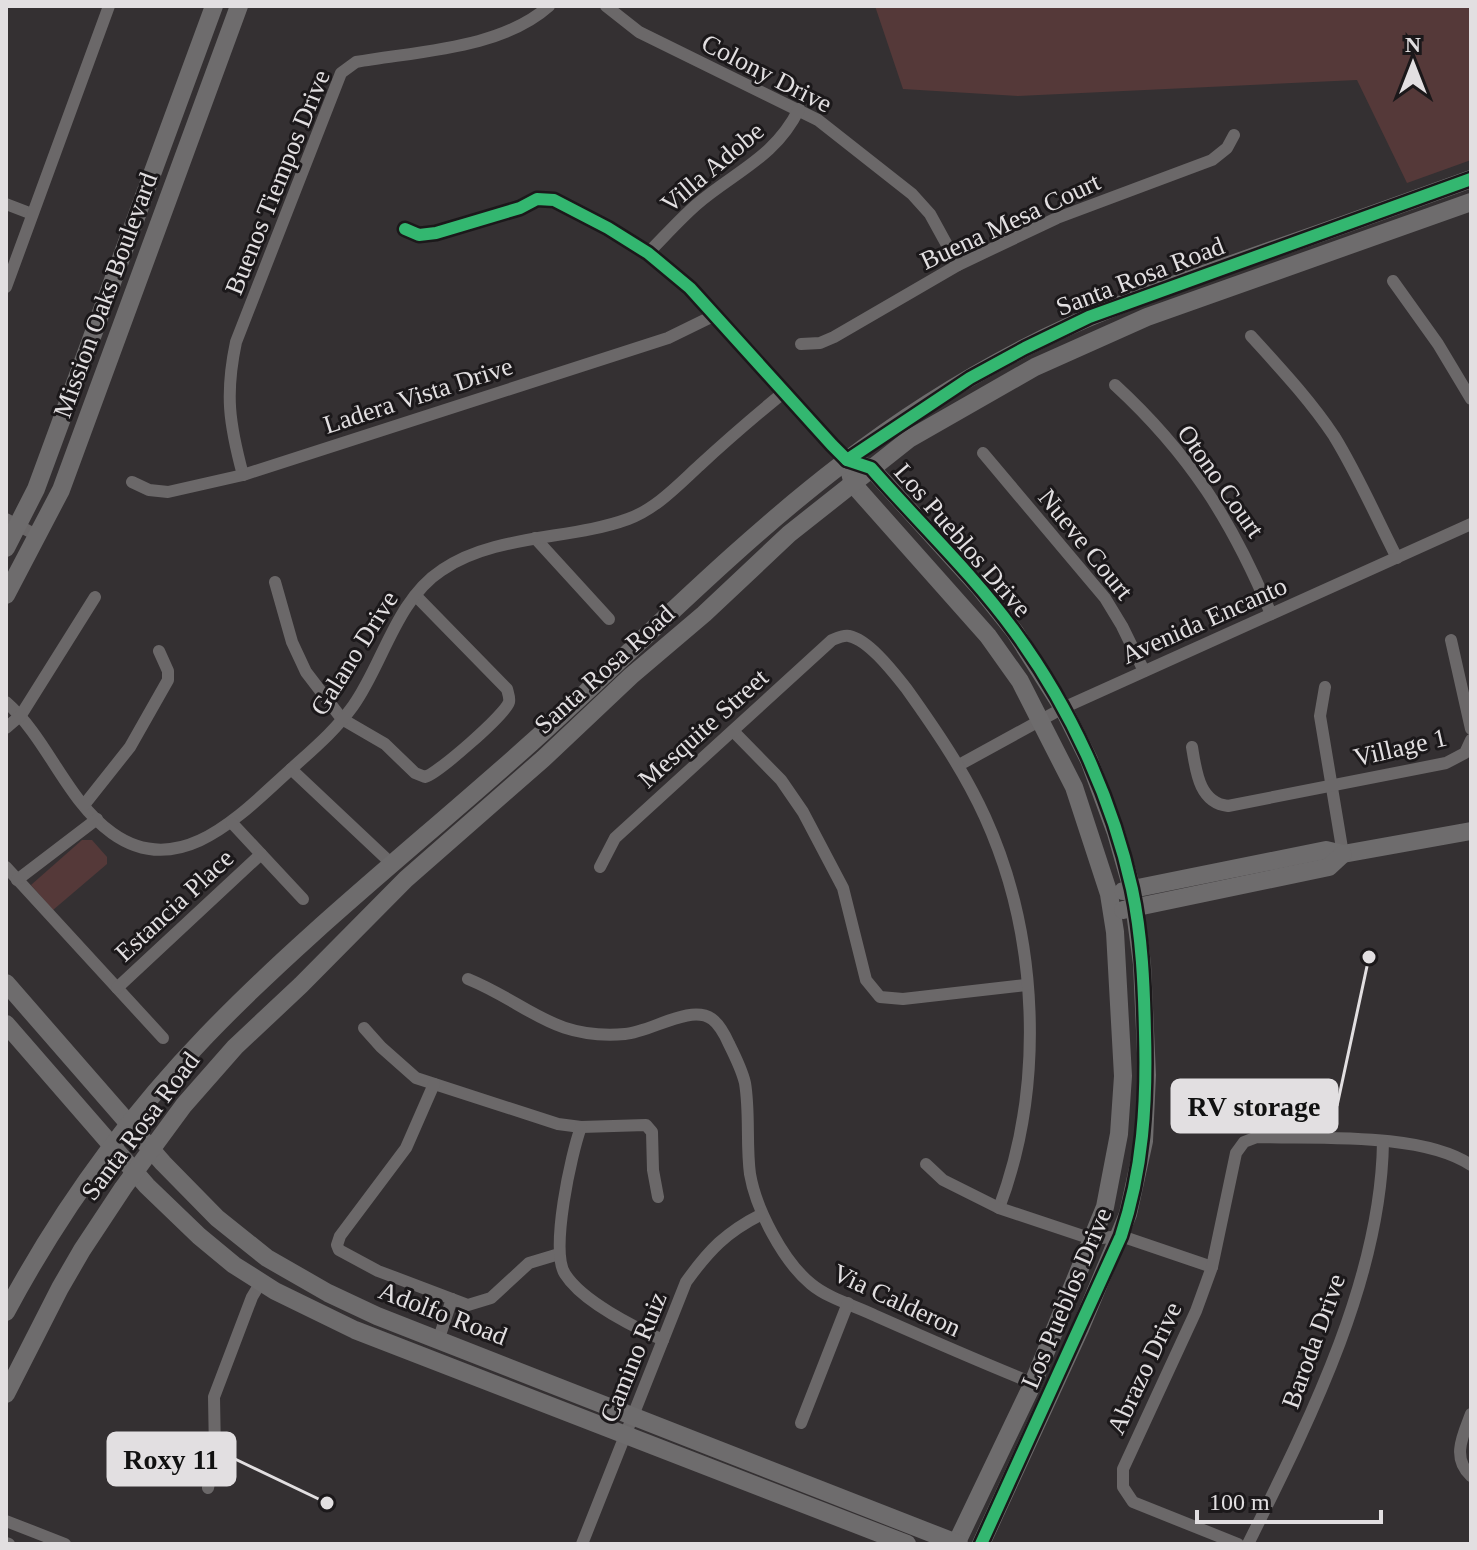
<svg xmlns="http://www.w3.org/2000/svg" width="1477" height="1550" viewBox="0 0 1477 1550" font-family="Georgia,serif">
  <rect width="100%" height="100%" fill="#343032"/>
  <g fill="#553939">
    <path d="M875 6H1471V160L1407 183 1357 80 1018 96 903 89Z"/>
    <path d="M82 840H92L107 857V864L53 910 31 885Z"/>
  </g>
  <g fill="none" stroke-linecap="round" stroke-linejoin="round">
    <g stroke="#6b6869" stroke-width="12">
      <path d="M606 6 639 32 818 120 912 194 930 214 958 265"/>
      <path d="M6 204 32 214"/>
      <path d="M405 229 419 235 436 233 520 208 537 199 554 200 608 228 648 253 690 288 783 393 847 460"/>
      <path d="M648 253C664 237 679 220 696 205 734 172 775 158 799 109"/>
      <path d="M1393 281 1438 344 1471 399"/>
      <path d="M6 287 109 6"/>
      <path d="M1251 336C1280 368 1310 400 1334 436 1358 475 1376 517 1397 558"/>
      <path d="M801 344 820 343 834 337 958 265 1057 218 1212 160 1227 148 1234 135"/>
      <path d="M1115 385C1190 454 1232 521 1271 614"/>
      <path d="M983 453 1105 598 1122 626 1144 671"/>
      <path d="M243 475C229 423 225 394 236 342L341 73 356 62C418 51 501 49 549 6"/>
      <path d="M132 482 149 490 168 492 243 475 668 338 713 316"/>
      <path d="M6 519 38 536"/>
      <path d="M535 538 609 619"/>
      <path d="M275 582 292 642 306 672 342 719 385 744 415 773 425 777C437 774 506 714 509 702 510 698 508 693 507 689L416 596"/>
      <path d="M1451 640 1471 729"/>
      <path d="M1325 687 1320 716 1343 854"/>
      <path d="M6 702C48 739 66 800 112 833 180 882 242 813 289 771 312 750 335 731 353 706 383 664 396 600 442 570 494 534 571 540 628 519 656 509 679 484 700 465 727 440 755 416 783 393"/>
      <path d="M6 728 21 715 95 597"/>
      <path d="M733 731 781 780 803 812 843 888 866 980 880 997 903 999 1026 985"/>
      <path d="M1192 747C1196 771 1199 803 1228 806L1446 763 1465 753 1471 740"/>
      <path d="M959 765 1063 708 1471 524"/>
      <path d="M291 769 393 865"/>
      <path d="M84 805 130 747 168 680V671L159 651"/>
      <path d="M232 823 303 899"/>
      <path d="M6 867 163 1038"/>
      <path d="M600 867 615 838 832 640C837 638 843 635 849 636 869 640 894 673 906 688 936 730 964 771 985 817 1039 936 1045 1086 999 1208"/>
      <path d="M17 880 97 819"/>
      <path d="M468 979C529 1004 552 1040 625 1034 651 1032 690 1004 712 1019 720 1025 725 1035 729 1044 735 1056 742 1070 745 1083 750 1113 746 1144 750 1174 756 1209 783 1261 811 1284 829 1299 856 1306 876 1316 928 1339 980 1362 1033 1383"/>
      <path d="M117 988 261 854"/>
      <path d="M364 1028 381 1047 416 1078 558 1124 581 1127 646 1125 652 1132 653 1170 658 1197"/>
      <path d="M434 1084 406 1148 340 1236 337 1245 339 1250 378 1271 468 1305 491 1298 529 1263 559 1254"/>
      <path d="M581 1127C571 1154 550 1251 565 1274 582 1301 634 1327 663 1340"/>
      <path d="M926 1164 943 1180 999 1208 1092 1239 1121 1236 1212 1267"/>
      <path d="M439 1338 452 1299"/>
      <path d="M1471 1414C1463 1435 1451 1458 1471 1476"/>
      <path d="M801 1423 848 1303"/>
      <path d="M208 1488 215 1453 214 1397 252 1297 261 1282"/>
      <path d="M6 1521 65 1544"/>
      <path d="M6 1543 9 1544"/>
      <path d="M582 1544 686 1282C709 1250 726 1232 762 1214"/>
      <path d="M1238 1544 1133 1502 1123 1487V1469L1196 1311 1212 1267 1236 1153 1244 1142 1257 1137C1317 1139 1421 1132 1471 1165"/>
      <path d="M1248 1544C1308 1423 1381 1280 1383 1142"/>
    </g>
    <g stroke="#6e6c6d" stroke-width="18">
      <path d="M861 465 871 468 979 587 1015 632 1063 708 1089 760 1116 833 1132 889 1142 964 1147 1075 1145 1118 1144 1141 1128 1214 1080 1329 981 1544"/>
      <path d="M850 473 853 484 988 636 1020 681 1074 787 1109 894 1115 932 1123 1076 1119 1134 1105 1207 1033 1383 956 1544"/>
      <path d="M6 548 36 489 214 6"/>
      <path d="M6 595 61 490 239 6"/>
      <path d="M1123 891 1326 850 1343 854 1471 831"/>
      <path d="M1123 910 1329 867 1343 854"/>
      <path d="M6 983 163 1163 217 1218 267 1258 328 1293 377 1316 959 1544"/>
      <path d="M6 1024 147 1186 199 1236 234 1265 275 1291 355 1330 907 1544"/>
      <path d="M6 1312C60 1211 126 1119 206 1036 306 932 423 840 531 743 634 650 731 549 842 464 899 420 962 380 1026 347 1091 313 1160 290 1229 265 1310 237 1390 208 1471 179"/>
      <path d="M6 1394 60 1288 82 1250 123 1188 184 1105 235 1047 301 985 406 879 543 759 631 676 704 614 789 534 909 439 1035 367 1147 317 1471 202"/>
    </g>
    <defs>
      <g id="cycleway">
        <path d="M405 229 419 235 436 233 520 208 537 199 554 200 608 228 648 253 690 288 832 445 847 460 871 468C919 523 972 573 1015 632 1070 707 1112 798 1132 889 1142 936 1144 986 1145 1033 1147 1103 1143 1170 1121 1236L981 1544"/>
        <path d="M847 460 970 378 1025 348 1089 317 1471 179"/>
      </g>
    </defs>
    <use href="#cycleway" stroke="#1b181a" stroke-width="17"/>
    <use href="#cycleway" stroke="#33b770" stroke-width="12"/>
  </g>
  <g text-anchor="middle" stroke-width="6" stroke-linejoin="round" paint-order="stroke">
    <g font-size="26" fill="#e2dfe1" stroke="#1b181a">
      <text transform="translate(767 73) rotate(27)" y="9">Colony Drive</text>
      <text transform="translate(712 167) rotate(-40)" y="9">Villa Adobe</text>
      <text transform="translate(277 182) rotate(-68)" y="9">Buenos Tiempos Drive</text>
      <text transform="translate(1010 221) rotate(-25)" y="9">Buena Mesa Court</text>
      <text transform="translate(1140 276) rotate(-21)" y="9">Santa Rosa Road</text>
      <text transform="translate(105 295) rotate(-70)" y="9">Mission Oaks Boulevard</text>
      <text transform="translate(418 395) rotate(-18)" y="9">Ladera Vista Drive</text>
      <text transform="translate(1221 481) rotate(55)" y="9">Otono Court</text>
      <text transform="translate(963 540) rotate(49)" y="9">Los Pueblos Drive</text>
      <text transform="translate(1086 544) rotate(51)" y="9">Nueve Court</text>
      <text transform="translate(1204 620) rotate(-24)" y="9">Avenida Encanto</text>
      <text transform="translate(354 653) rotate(-58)" y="9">Galano Drive</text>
      <text transform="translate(604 669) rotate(-42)" y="9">Santa Rosa Road</text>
      <text transform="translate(703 728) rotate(-42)" y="9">Mesquite Street</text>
      <text transform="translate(1400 747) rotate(-13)" y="9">Village 1</text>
      <text transform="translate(174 905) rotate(-43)" y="9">Estancia Place</text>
      <text transform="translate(140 1126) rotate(-53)" y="9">Santa Rosa Road</text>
      <text transform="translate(1066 1298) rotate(-67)" y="9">Los Pueblos Drive</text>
      <text transform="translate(897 1300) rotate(25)" y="9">Via Calderon</text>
      <text transform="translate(443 1313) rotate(21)" y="9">Adolfo Road</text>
      <text transform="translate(1313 1341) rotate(-70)" y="9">Baroda Drive</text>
      <text transform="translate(633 1357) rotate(-68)" y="9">Camino Ruiz</text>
      <text transform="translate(1144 1368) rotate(-65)" y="9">Abrazo Drive</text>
    </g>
  </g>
  <path fill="none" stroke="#e2dfe1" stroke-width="3" d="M1369 957L1337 1106M327 1503L235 1459"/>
  <g fill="#e2dfe1" stroke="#1b181a" stroke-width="3">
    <circle cx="1369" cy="957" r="8"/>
    <circle cx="327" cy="1503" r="8"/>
  </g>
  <g fill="#e2dfe1" stroke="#e2dfe1" stroke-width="3">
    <rect x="1172" y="1080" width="165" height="52" rx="8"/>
    <rect x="108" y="1433" width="127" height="52" rx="8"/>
  </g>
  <g font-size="28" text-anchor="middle" font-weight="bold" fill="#111">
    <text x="1254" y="1116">RV storage</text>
    <text x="171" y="1469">Roxy 11</text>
  </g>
  <rect width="1477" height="1550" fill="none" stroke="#e2dfe1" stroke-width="16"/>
  <g transform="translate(1413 64)" stroke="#1b181a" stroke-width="6" paint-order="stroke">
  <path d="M0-6L14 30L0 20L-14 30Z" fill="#e2dfe1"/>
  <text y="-12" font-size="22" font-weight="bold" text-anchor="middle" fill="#e2dfe1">N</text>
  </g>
  <path d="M1197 1510v12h184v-12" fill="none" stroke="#e2dfe1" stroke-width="4"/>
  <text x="1209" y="1510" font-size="24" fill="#e2dfe1" stroke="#1b181a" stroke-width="6" paint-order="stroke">100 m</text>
</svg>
